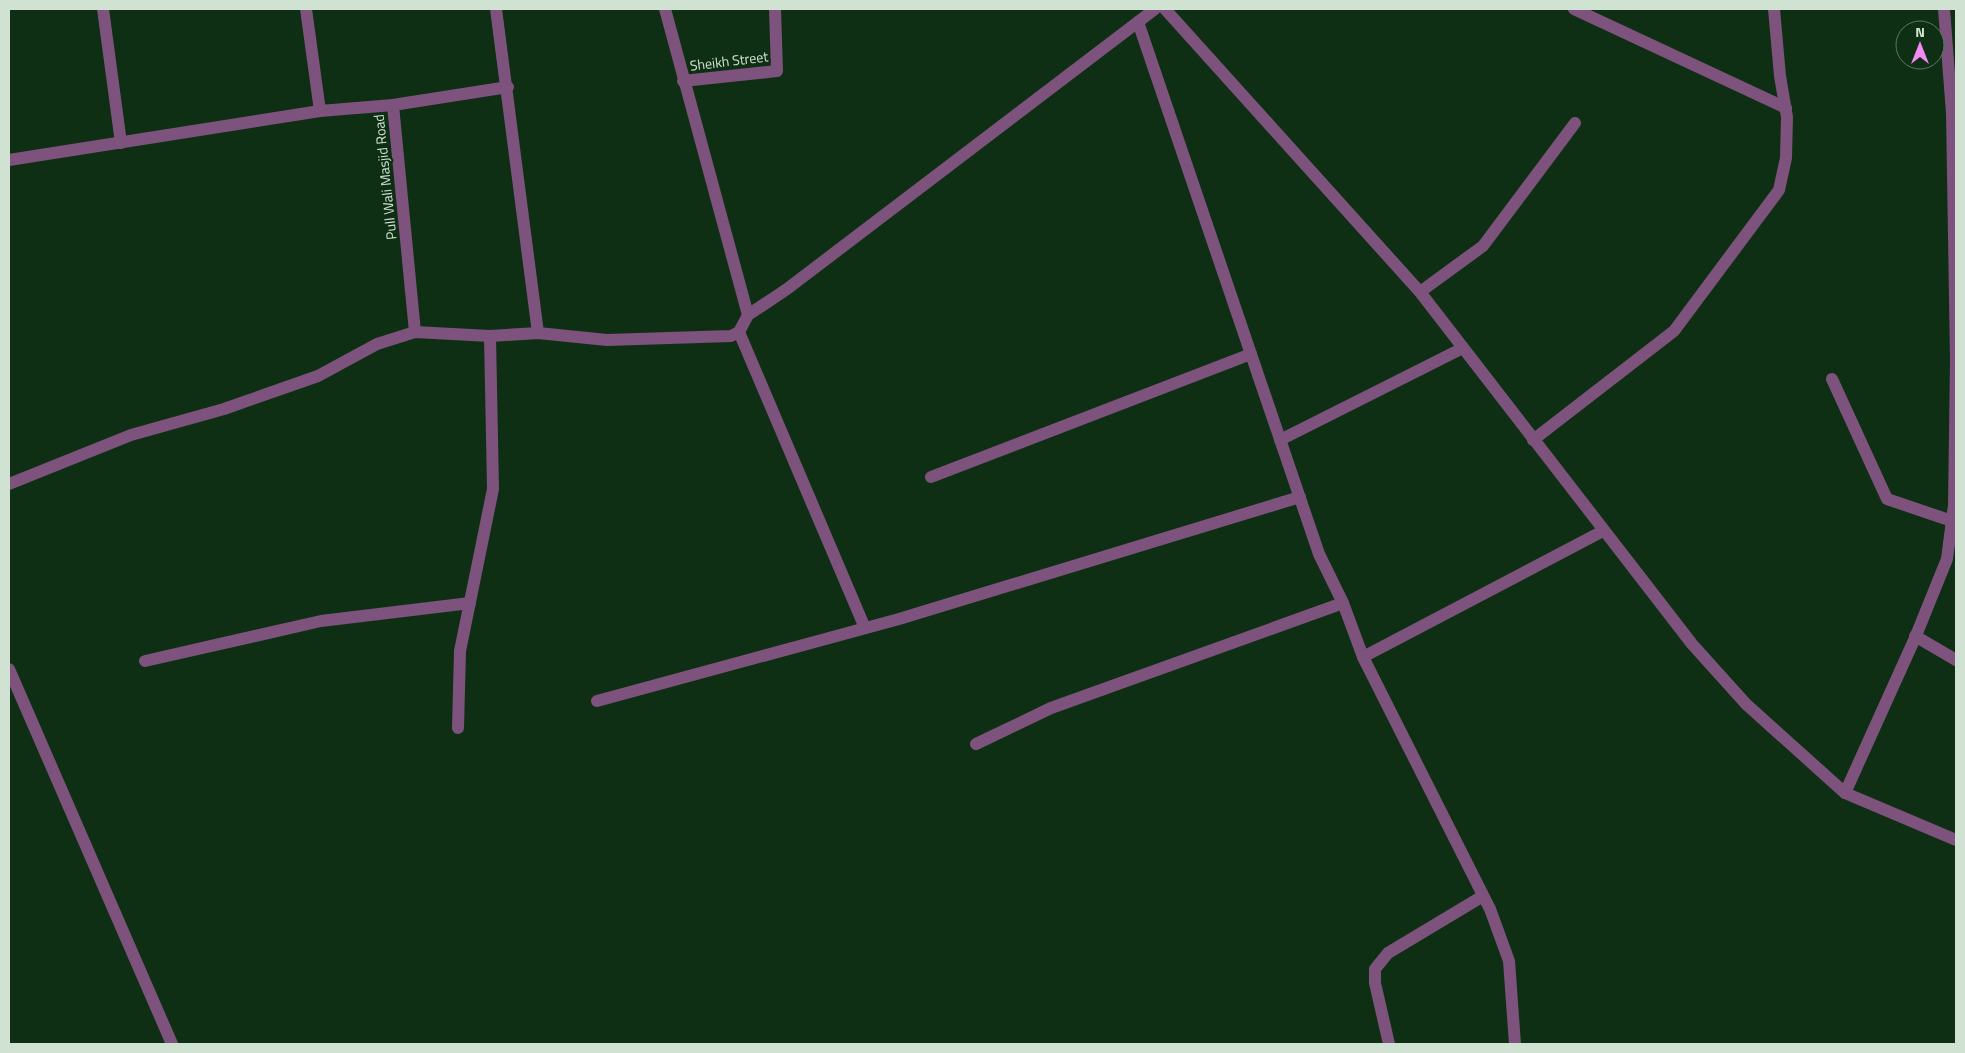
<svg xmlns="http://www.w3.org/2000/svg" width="1965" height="1053" viewBox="0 0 1965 1053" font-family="'Titillium Web',sans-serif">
  <rect width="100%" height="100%" fill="#0e2f14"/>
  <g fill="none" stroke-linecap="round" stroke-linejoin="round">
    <g stroke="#7d527d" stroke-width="12">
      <path d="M103 9 121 143"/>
      <path d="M306 9 320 111"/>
      <path d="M496 9 538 333"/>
      <path d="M665 9 748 315"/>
      <path d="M1165 9 1420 292 1692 644 1746 704 1845 793 1956 840"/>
      <path d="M1574 9 1786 108"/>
      <path d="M1138 22 1319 554 1343 603 1363 657 1490 909 1509 961 1515 1044"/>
      <path d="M683 81 777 71 775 9"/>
      <path d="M393 105 415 332"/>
      <path d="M9 160 320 111 393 105 508 87"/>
      <path d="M1420 292 1483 246 1575 123"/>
      <path d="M739 332 865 628"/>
      <path d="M1832 379 1887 499 1952 521"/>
      <path d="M1280 440 1463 348"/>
      <path d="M1533 440 1674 331 1779 190 1786 158 1787 117 1780 76 1774 9"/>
      <path d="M931 477 1251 354"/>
      <path d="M9 484 131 435 224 409 318 376 377 344 415 332 490 336 538 333 607 340 731 336 739 332 748 315 787 289 1155 9"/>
      <path d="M1915 636 1956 660"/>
      <path d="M1363 657 1603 531"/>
      <path d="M145 661 321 621 470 603"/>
      <path d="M9 669 172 1044"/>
      <path d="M597 701 899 619 1300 497"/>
      <path d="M458 728 460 651 493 489 490 336"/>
      <path d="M976 744 1051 708 1343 603"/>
      <path d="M1845 793 1915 638 1947 559 1954 505 1956 360 1952 113 1944 9"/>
      <path d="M1389 1044 1375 983V969L1388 953 1483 896"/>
    </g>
  </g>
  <g text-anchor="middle" stroke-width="4.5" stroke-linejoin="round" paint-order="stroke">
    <g font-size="14" fill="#d0e3d2" stroke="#0e2f14">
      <text transform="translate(729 61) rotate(-7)" y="5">Sheikh Street</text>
      <text transform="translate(385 177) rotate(-96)" y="5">Pull Wali Masjid Road</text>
    </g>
  </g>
  <rect width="1965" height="1053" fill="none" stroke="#d0e3d2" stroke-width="20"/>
  <g transform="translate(1920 45)"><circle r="24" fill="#0e2f14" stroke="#5c7760"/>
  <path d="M0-4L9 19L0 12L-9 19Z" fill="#f28af3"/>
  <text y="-8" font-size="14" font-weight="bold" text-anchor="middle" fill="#d0e3d2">N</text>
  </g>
</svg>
